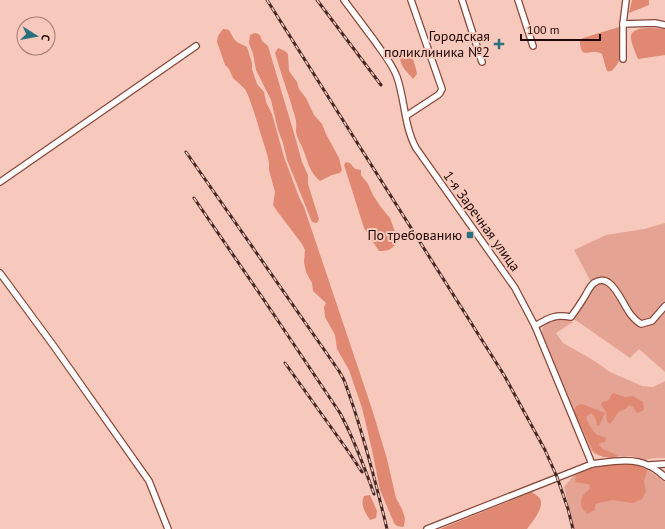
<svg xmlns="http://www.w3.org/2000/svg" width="665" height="529" viewBox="0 0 665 529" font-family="'PT Sans',sans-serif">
  <rect width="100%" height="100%" fill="#f7c9bd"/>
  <g fill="#e5a393">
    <path d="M665 223V372L639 349 630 358 577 321 567 317 591 282 574 250 606 235 644 229Z"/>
    <path d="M564 318 573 322 556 333 563 343 593 360 610 372 642 386 653 387 665 381V458H654L645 460 630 456 603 457 595 454 590 449 542 333 543 327 554 320Z"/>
    <path d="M625 463 642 466 665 482V529H574L564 487 575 474 583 471 600 465Z"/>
  </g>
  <g fill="#e18873">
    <path d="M632 0H649V5L629 13Z"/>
    <path d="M619 27C620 38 624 58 615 67 613 70 612 72 607 71 605 66 604 60 602 54 600 53 599 52 596 52 593 51 589 53 586 53 580 53 580 44 580 40L583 38Z"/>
    <path d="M652 28 665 29V55L638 59C636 53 627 36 633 32 637 28 646 28 652 28Z"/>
    <path d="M223 29H225L229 30 234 39 237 42 247 47 248 50 252 63V69L257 84 264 92 266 102 272 114 284 157 299 197 304 207 372 409 387 459 396 498 402 509 405 518 404 526 403 527 397 526 394 523 380 490 372 450 362 408 349 370 337 349 335 335 325 317 324 307 326 303 313 291 312 283 306 272 304 262 305 250 302 244 277 211 273 205 275 192 269 170V163L267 154 254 112 248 95 245 89 233 78 229 69 225 65 217 42 218 36Z"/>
    <path d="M256 33 260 35 262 41 268 46 296 140 302 162 308 175V184L319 219 317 223 312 222 287 160 283 143 278 130 271 100 256 70 253 54 249 43 250 35 252 34Z"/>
    <path d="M278 48 285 51 288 54 289 71 297 82 299 89 306 98 314 115 322 124 326 134 339 158 342 170 340 173 332 175 320 181C308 171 308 160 302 147 300 142 297 138 296 132 296 127 297 123 295 117 289 95 281 74 275 53Z"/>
    <path d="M403 52H408C414 59 415 65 417 74L413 79C406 71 399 65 400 54Z"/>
    <path d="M346 162 350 163 355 169 361 170V175L368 184 373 195 380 206 390 218 398 240C393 249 389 251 379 251L364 228 344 165Z"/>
    <path d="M613 393 625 397 633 396 643 402 644 410 637 413 633 407 629 405C625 411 622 409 618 413 616 415 613 421 610 424L607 421 606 412 601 405 602 402C612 401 608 398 613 393Z"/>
    <path d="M582 404 605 413 599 426 597 425 595 417 591 413 586 417C588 424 592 430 597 435L601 436 606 438 605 442 600 443 599 445C604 452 612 451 618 456 610 460 600 456 593 451L574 411 576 406Z"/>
    <path d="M632 464 641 466 647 471 644 481 646 491 642 499 633 503 612 500 595 504V510L587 514C586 512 583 510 582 508 579 501 583 493 589 490L590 485 587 484 575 482 576 475 588 470 600 466Z"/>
    <path d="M532 492C534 494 539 496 540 499 545 507 532 522 527 529H440Z"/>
    <path d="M370 495 377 511 376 518 370 520C365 512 360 505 364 496Z"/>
  </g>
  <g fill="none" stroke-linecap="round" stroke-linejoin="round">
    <defs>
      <g id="minor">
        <path d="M344 0C354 13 364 27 374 40 382 52 392 63 397 77 405 100 404 126 416 148L515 288 535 326 592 464"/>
        <path d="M462 0 482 62"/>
        <path d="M518 0 533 46"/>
        <path d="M623 24 655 23 665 25"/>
        <path d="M623 59V24L626 0"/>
        <path d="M406 116 438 95 440 93 442 89 411 0"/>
        <path d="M0 182 196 46"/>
        <path d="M0 273 53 345 149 481 168 529"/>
        <path d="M535 326C549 318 554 314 571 317 576 310 581 303 585 296 588 291 590 286 594 283 598 280 604 279 609 283 622 293 626 316 641 324L652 321 665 306"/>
        <path d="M649 465 665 464"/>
        <path d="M427 529 592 464C609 462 634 457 649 466 655 468 660 473 665 477"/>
      </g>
    </defs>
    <use href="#minor" stroke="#874738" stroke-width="8"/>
    <use href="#minor" stroke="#fff" stroke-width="5.5"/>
    <defs>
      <g id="rail">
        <path d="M267 0 504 375 545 450 557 477 568 509 573 529"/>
        <path d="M317 0 381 85"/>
        <path d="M186 152 339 371 344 380C362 428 375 479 387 529"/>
        <path d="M194 198 264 300 340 413C354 439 364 466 374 494"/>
        <path d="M285 363 348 451 362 472"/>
      </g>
    </defs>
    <use href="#rail" stroke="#462924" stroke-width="3"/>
    <use href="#rail" stroke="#f7c9bd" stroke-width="1.5" stroke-dasharray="4.5" stroke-linecap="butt"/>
  </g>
  <g fill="#2a707e" stroke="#f7c9bd" stroke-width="1.5">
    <path d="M497 38h4v4h4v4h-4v4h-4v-4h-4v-4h4z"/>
    <rect x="466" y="231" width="8" height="8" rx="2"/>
  </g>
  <g text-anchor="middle" stroke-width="4" stroke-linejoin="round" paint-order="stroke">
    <g font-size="14" fill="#1f0603" stroke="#f7c9bd" text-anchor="end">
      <text x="490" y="41">Городская<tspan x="490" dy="16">поликлиника №2</tspan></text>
      <text x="462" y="240">По требованию</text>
    </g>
    <g font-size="14" fill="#1f0603" stroke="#f7c9bd">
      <text transform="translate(482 221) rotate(54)" y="5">1-я Заречная улица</text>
    </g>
  </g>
  <g transform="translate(36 36) rotate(101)"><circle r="19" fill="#f7c9bd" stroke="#a17b73"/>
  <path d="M0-3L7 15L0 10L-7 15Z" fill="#2a707e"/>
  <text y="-6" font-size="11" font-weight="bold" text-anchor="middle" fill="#1f0603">С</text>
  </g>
  <path d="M521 34v6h79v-6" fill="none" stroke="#1f0603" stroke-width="2"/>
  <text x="527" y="34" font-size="12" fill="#1f0603" stroke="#f7c9bd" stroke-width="3" paint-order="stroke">100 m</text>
</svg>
